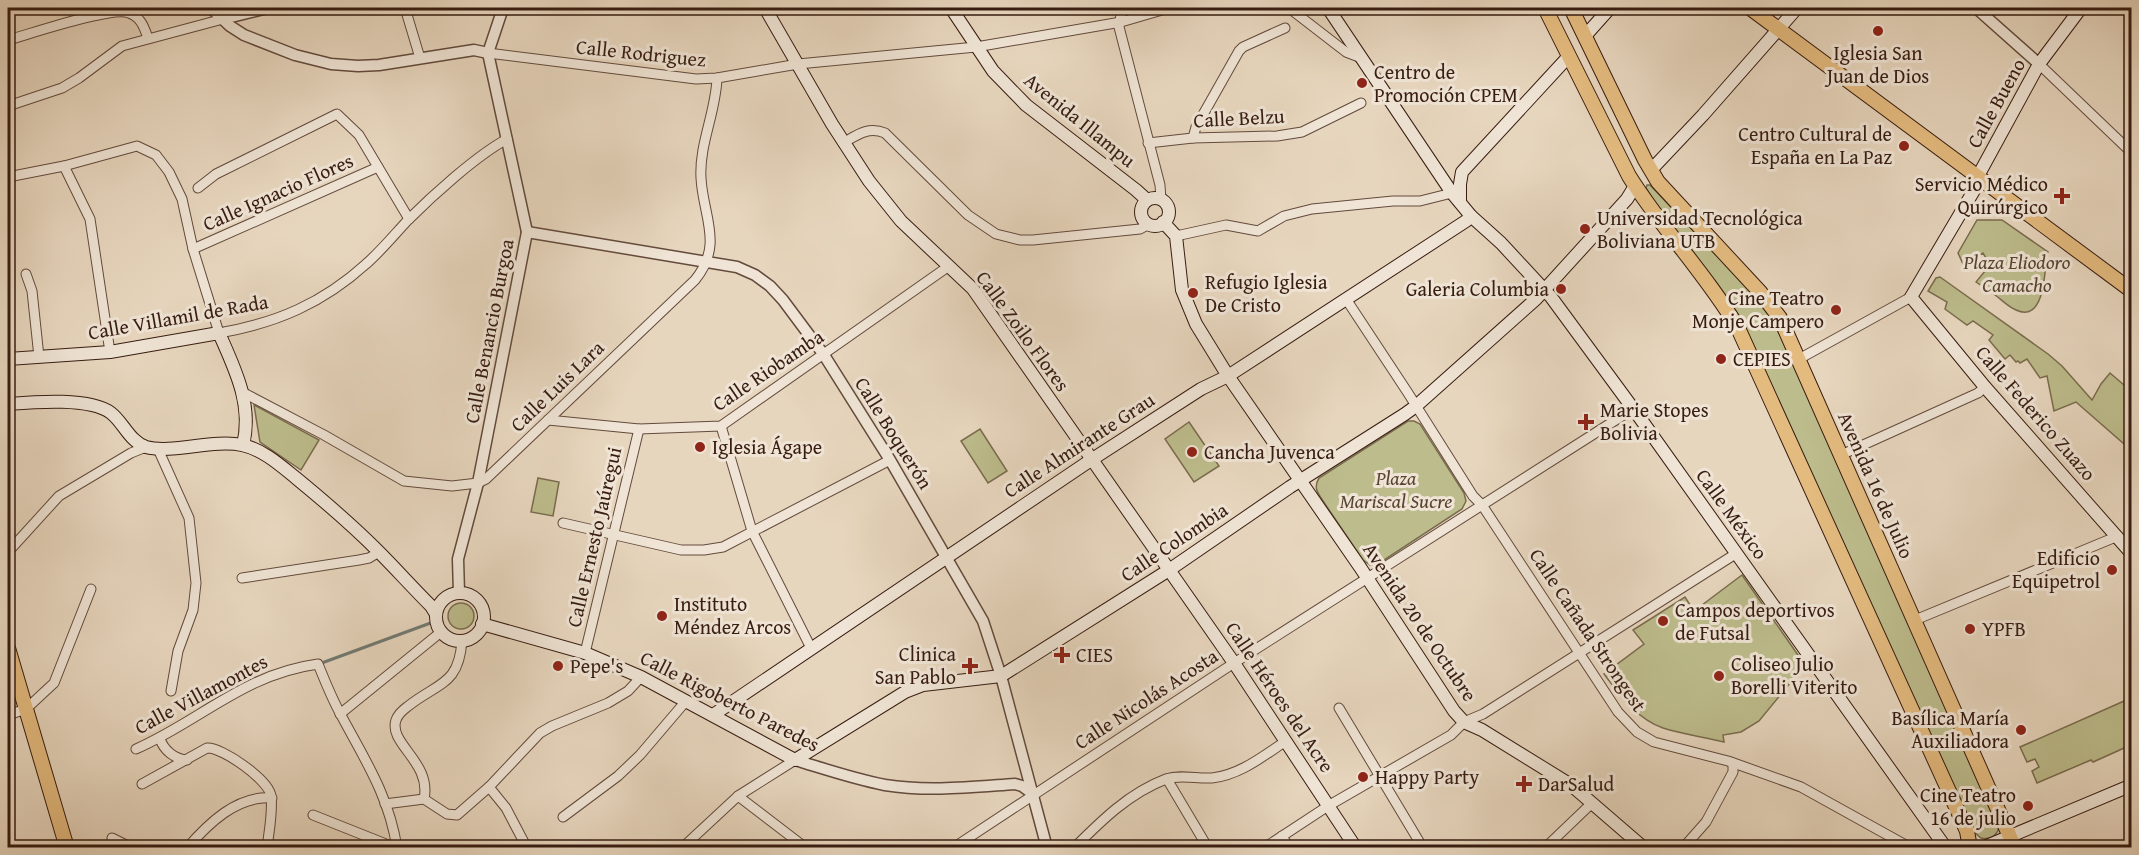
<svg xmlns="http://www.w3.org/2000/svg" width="2139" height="855" viewBox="0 0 2139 855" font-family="'Gentium Book Plus',serif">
  <rect width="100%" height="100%" fill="#e7d6be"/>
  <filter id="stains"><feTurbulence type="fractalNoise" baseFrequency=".00333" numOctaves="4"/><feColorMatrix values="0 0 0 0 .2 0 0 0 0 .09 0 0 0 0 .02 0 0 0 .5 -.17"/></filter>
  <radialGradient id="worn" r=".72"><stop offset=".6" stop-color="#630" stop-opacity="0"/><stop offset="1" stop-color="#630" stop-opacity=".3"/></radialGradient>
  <g fill="#bdbc8c" stroke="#7a6c4e" stroke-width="1.5">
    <path d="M1647 185H1650L1756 297 1774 321 1999 828C1996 837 1990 840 1981 838L1974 832 1743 322 1660 211 1646 188Z"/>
    <path d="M1977 220H2002L2048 252 2043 258 2046 260C2045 276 2043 323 2016 310 2007 306 2001 299 1995 295 1989 290 1982 286 1976 282L1990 265 1983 253 1963 264 1958 253Z"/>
    <path d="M1940 277 2048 354 2062 366 2092 400 2101 384 2110 373 2131 391V450L2076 402 2054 411 2047 376 2040 378 2027 359 2020 363 2018 361 2016 362 2010 355 2005 359 1989 340 1993 335 1973 321 1967 325 1945 309 1947 302 1928 291 1936 278Z"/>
    <path d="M254 405 319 440 301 470 260 442Z"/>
    <path d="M1408 421H1414L1420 424 1464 493 1466 501 1462 509 1378 564 1370 565 1363 560 1323 501C1318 493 1313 488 1319 478Z"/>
    <path d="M1189 422 1219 466 1194 482 1165 439Z"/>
    <path d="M980 429 1007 471 988 483 961 441Z"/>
    <path d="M538 478 559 482 553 516 531 512Z"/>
    <path d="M1742 575 1805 665 1759 721 1741 732 1723 735 1724 742C1704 737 1682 734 1663 728 1637 719 1620 695 1604 674L1644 644 1633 630 1685 597 1694 611Z"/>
    <circle cx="461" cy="616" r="13"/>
    <path d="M2131 698V745L2093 762 2091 760 2037 783 2032 771 2039 767 2035 759 2027 762 2020 747Z"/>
  </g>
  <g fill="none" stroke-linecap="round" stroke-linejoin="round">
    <path stroke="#717a73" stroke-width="3" d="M319 664 436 621"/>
    <defs>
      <g id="minor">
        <path d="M405 8 420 58"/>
        <path d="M1122 8 1119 27 1160 185 1161 200"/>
        <path d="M1289 8 1346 52 1359 57"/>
        <path d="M8 40C30 34 112 6 129 13 141 17 144 27 148 38"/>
        <path d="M488 53 696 79 717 78 798 64 976 47 1121 22 1169 8"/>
        <path d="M2039 64 2132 153"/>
        <path d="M8 106 62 88 79 78 122 46 223 19"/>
        <path d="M1193 138 1196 127 1239 51 1243 47 1285 28"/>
        <path d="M843 143C857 135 868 126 885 133L968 215 996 234 1020 240H1033L1140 229 1149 224"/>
        <path d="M1148 143 1193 138 1277 136 1302 132 1361 103"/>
        <path d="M64 166 90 219 110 352"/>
        <path d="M8 177 64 166 137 146 156 155 169 172 182 199 193 249 219 333C277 323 323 303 366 264 381 251 394 235 408 220 433 195 476 156 507 139"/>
        <path d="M198 188 216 174 337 114 359 135 409 219"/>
        <path d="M1176 236 1226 225 1258 231 1284 216 1312 209 1393 201H1420L1452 193"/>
        <path d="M193 249 378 167"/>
        <path d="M26 274 32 291 39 357"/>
        <path d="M1346 299 1408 393 1473 496 1482 505 1618 712 1637 732 1654 742 1728 761 1801 787 1911 848"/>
        <path d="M1799 359 1911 297"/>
        <path d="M244 393 324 435 404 481 452 486 478 483 486 479 695 280C724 244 703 217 701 178 699 144 716 112 717 78"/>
        <path d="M548 420 639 429 721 426 949 266"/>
        <path d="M721 426 752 531 811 648"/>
        <path d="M158 449 189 518 196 583 193 610 178 651 171 691"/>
        <path d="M1841 455 1978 393 1985 387"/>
        <path d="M563 523 681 550H704L723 547 890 460"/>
        <path d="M8 552 59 496 131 453 146 447"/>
        <path d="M242 578 359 560 369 558 379 552"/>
        <path d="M1915 620 2118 536"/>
        <path d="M585 653 639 429"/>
        <path d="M1339 708 1423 848"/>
        <path d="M340 714 441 632"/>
        <path d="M8 715 26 709 54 683 91 589"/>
        <path d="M160 739C164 750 174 759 187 760"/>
        <path d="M136 749C200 721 244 674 318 664 325 681 332 699 341 715 365 760 389 796 397 848"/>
        <path d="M1167 779 1208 848"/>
        <path d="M142 784 207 748C222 747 269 780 271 796 273 812 269 831 267 848"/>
        <path d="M489 787 506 808 527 848"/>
        <path d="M738 796 806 848"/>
        <path d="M424 799C432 762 388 744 396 720 398 714 403 710 407 707 438 682 459 686 462 640"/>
        <path d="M385 804 424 799 447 814 457 815 489 787 540 733 552 726 608 703 628 691 641 677"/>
        <path d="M313 815 396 848"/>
        <path d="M563 817 618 776 640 755 686 701"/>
        <path d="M1282 836 1289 848"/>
        <path d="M112 838 126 845 141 848"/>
        <path d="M187 848C208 824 237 795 272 798"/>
        <path d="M682 848 738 796 795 760"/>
        <path d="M953 848 1234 663 1633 409"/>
        <path d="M1074 848C1101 821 1129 793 1166 779 1181 774 1197 779 1212 778 1240 775 1263 756 1286 741"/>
        <path d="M1264 848 1328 806 1451 735 1464 722 1483 714 1737 553"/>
        <path d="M1545 848 1592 803"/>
        <path d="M1683 848 1706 822 1733 772V763"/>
      </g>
      <g id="tertiary">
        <path d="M211 8 230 26 244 35 295 55 331 64 358 66 379 65 474 50 488 53"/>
        <path d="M1976 8 2039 64"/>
        <path d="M223 19 268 8"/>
        <path d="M527 232 737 267 755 275 770 286 783 300 824 355 890 460 983 621 1001 676 1047 848"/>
        <path d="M459 593 458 559 478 483 527 232 488 53 503 8"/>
        <path d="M795 760C825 769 854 779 885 785 928 792 972 787 1015 784L1022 786 1033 794"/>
      </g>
      <g id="secondary">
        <path d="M765 8 832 124 869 181 901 221 973 289 1234 663 1356 848"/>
        <path d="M951 8 993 71 1026 105 1136 190 1147 200"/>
        <path d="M1328 8 1452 193 1471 216 1501 243 1551 297 1640 418 1946 848"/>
        <path d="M2081 8 2039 64 1978 176 1976 187 1911 297 1985 387 2132 554"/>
        <path d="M1585 36 1610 8"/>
        <path d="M1651 170 1703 115 1797 8"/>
        <circle cx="1155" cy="212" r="14"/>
        <path d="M1460 202V184L1462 172 1569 56"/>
        <path d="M1163 222 1176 236 1182 290 1196 324 1228 376 1360 567 1454 711 1464 722 1482 730 1571 785 1644 848"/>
        <path d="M8 359 110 352 219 333C235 369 253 405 243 445"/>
        <path d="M8 404C33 402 90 397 111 413 123 422 130 442 146 447 172 454 213 439 242 445 262 449 280 465 296 478 324 501 352 525 377 550 396 569 413 588 431 606L436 614"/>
        <circle cx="460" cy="617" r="24"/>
        <path d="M482 624 585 653 641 677 795 760 905 692 923 685 1001 676 1169 570 1290 487 1405 414 1416 406 1536 299 1627 199 1635 186"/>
        <path d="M713 715 1091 460 1201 389 1228 376 1466 221 1471 216"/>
        <path d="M1982 848 2132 785"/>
      </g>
      <g id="primary">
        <path d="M1545 8 1629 176C1662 229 1706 274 1738 328L1967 831 1970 848"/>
        <path d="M1571 8 1645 160 1658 182 1760 292 1780 318 2015 848"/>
        <path d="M1750 8 2132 291"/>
        <path d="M8 648 67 848"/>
      </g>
    </defs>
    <use href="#minor" stroke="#634a3c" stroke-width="11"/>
    <use href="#tertiary" stroke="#634a3c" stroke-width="13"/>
    <use href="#secondary" stroke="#371c11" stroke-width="14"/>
    <use href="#primary" stroke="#371c11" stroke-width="16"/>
    <use href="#minor" stroke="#efe4d5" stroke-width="9"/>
    <use href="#tertiary" stroke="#efe4d5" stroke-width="10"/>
    <use href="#secondary" stroke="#efe4d5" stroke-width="12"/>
    <use href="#primary" stroke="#e4bb7f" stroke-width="14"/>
  </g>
  <g fill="#8f2418" stroke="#efe4d5" stroke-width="2">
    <circle cx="1878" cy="31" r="6"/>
    <circle cx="1362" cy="83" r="6"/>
    <circle cx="1904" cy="146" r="6"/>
    <path d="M2059 187h6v6h6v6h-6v6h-6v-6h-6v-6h6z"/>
    <circle cx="1585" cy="229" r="6"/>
    <circle cx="1561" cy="289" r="6"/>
    <circle cx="1193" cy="293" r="6"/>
    <circle cx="1836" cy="310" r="6"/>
    <circle cx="1721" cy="359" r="6"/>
    <path d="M1583 413h6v6h6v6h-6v6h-6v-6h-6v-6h6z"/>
    <circle cx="700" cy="447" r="6"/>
    <circle cx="1192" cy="452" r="6"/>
    <circle cx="2112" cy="570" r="6"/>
    <circle cx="662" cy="616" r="6"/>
    <circle cx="1663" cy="621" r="6"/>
    <circle cx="1970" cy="629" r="6"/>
    <path d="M1059 646h6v6h6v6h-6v6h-6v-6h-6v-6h6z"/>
    <circle cx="558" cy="666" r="6"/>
    <path d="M967 657h6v6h6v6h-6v6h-6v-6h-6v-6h6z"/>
    <circle cx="1719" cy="676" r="6"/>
    <circle cx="2021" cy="730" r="6"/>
    <circle cx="1363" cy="777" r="6"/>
    <path d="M1521 775h6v6h6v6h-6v6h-6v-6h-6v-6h6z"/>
    <circle cx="2028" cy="806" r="6"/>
  </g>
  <g text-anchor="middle" stroke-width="6" stroke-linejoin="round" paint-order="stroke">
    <g font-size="20" fill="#371c11" stroke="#efe4d5">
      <text transform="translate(641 53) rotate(6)" y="7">Calle Rodriguez</text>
      <text transform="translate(1996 103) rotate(-61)" y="7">Calle Bueno</text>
      <text transform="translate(1239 118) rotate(-3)" y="7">Calle Belzu</text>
      <text transform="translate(1080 120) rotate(39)" y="7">Avenida Illampu</text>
      <text transform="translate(278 192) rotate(-24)" y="7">Calle Ignacio Flores</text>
      <text transform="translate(178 317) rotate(-10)" y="7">Calle Villamil de Rada</text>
      <text transform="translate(489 331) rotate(-79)" y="7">Calle Benancio Burgoa</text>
      <text transform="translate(1023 331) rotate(54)" y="7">Calle Zoilo Flores</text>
      <text transform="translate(768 370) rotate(-34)" y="7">Calle Riobamba</text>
      <text transform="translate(557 386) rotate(-44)" y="7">Calle Luis Lara</text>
      <text transform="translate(2036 413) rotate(49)" y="7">Calle Federico Zuazo</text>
      <text transform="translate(894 433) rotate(58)" y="7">Calle Boquerón</text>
      <text transform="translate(1079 445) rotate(-33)" y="7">Calle Almirante Grau</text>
      <text transform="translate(1876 485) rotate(66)" y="7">Avenida 16 de Julio</text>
      <text transform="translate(1732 514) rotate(54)" y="7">Calle México</text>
      <text transform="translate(594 537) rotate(-77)" y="7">Calle Ernesto Jaúregui</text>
      <text transform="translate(1174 542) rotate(-34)" y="7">Calle Colombia</text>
      <text transform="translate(1420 622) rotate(56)" y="7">Avenida 20 de Octubre</text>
      <text transform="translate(1588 630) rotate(56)" y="7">Calle Cañada Strongest</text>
      <text transform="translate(201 694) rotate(-28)" y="7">Calle Villamontes</text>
      <text transform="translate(1280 697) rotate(56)" y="7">Calle Héroes del Acre</text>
      <text transform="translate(1146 699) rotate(-33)" y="7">Calle Nicolás Acosta</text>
      <text transform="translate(730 701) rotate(27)" y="7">Calle Rigoberto Paredes</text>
    </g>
    <g font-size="20" fill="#371c11" stroke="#efe4d5" text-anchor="start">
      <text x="1878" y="60" text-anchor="middle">Iglesia San<tspan x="1878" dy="23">Juan de Dios</tspan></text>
      <text x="1374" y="79">Centro de<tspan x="1374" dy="23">Promoción CPEM</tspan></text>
      <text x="1892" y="141" text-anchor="end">Centro Cultural de<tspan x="1892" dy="23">España en La Paz</tspan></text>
      <text x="2048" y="191" text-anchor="end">Servicio Médico<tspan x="2048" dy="23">Quirúrgico</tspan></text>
      <text x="1597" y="225">Universidad Tecnológica<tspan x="1597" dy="23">Boliviana UTB</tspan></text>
      <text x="1205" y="289">Refugio Iglesia<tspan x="1205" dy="23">De Cristo</tspan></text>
      <text x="1549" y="296" text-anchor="end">Galeria Columbia</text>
      <text x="1824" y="305" text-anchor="end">Cine Teatro<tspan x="1824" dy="23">Monje Campero</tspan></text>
      <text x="1733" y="366">CEPIES</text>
      <text x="1600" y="417">Marie Stopes<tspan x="1600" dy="23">Bolivia</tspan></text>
      <text x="712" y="454">Iglesia Ágape</text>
      <text x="1204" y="459">Cancha Juvenca</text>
      <text x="2100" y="565" text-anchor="end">Edificio<tspan x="2100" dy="23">Equipetrol</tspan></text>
      <text x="674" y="611">Instituto<tspan x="674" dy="23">Méndez Arcos</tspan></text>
      <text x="1675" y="617">Campos deportivos<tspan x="1675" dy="23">de Futsal</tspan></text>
      <text x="1982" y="636">YPFB</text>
      <text x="956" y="661" text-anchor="end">Clinica<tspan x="956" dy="23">San Pablo</tspan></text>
      <text x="1076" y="662">CIES</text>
      <text x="1731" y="671">Coliseo Julio<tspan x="1731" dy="23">Borelli Viterito</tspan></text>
      <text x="570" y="673">Pepe's</text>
      <text x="2009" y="725" text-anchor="end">Basílica María<tspan x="2009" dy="23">Auxiliadora</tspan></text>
      <text x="1375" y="784">Happy Party</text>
      <text x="1538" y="791">DarSalud</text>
      <text x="2016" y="802" text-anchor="end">Cine Teatro<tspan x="2016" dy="23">16 de julio</tspan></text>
    </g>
    <g font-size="20" font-style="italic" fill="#584430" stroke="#efe4d5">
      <text x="2017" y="269">Plaza Eliodoro<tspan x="2017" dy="23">Camacho</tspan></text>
      <text x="1396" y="485">Plaza<tspan x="1396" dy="23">Mariscal Sucre</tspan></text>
    </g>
  </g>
  <rect width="2139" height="855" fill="none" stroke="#e7d6be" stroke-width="30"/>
  <rect x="9" y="9" width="2121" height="837" fill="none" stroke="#371c11" stroke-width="3"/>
  <rect x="15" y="15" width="2109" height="825" fill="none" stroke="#371c11" stroke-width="1.5"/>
  <rect width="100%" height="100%" filter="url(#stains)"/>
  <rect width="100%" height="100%" fill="url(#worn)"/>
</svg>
